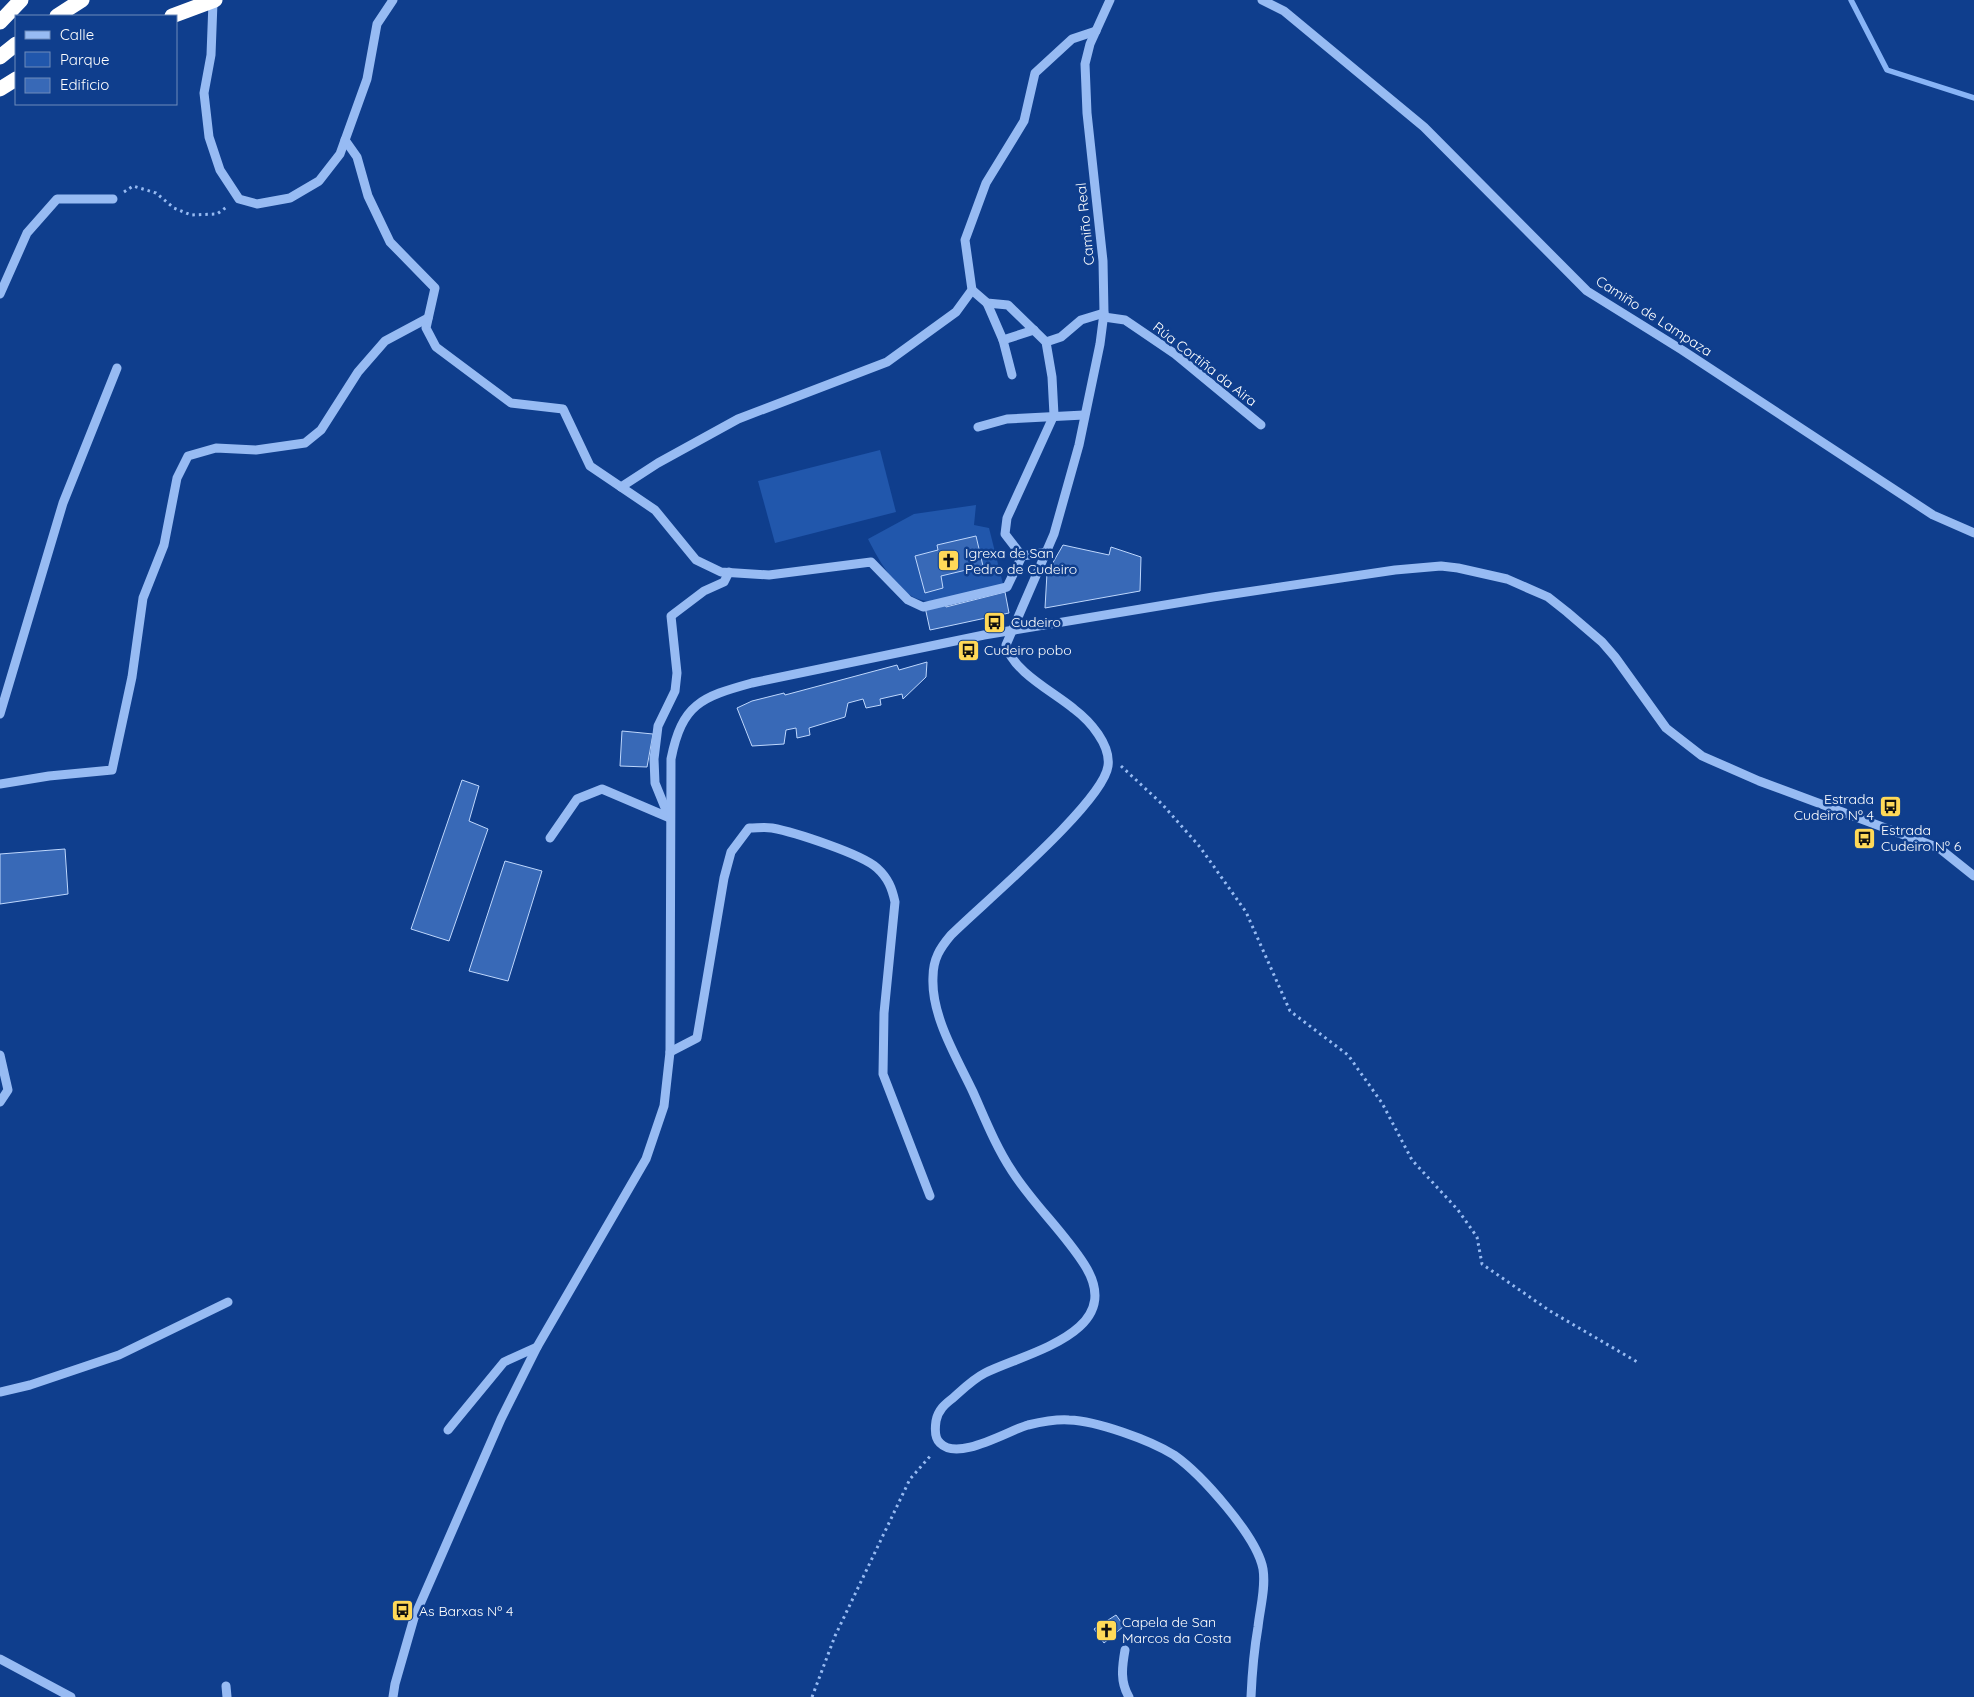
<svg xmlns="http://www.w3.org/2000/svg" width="1974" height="1697" viewBox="0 0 1974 1697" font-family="Quicksand,sans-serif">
  <rect width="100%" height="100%" fill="#0f3e8d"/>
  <g fill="#2157ac">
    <path d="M880 450 896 512 775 543 758 481Z"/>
    <path d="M976 505 974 525 989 528 1003 584C981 590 953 600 931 601 902 603 879 561 868 539L914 514Z"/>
  </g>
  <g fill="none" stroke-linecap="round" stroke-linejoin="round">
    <path stroke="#88b4f6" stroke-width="5.5" d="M1851 0 1887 70 1974 98"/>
  </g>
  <g fill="#3869b7" stroke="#bed7fd">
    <path d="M976 536 983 566 941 576 943 588 925 593 915 556 938 550 937 545Z"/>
    <path d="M1063 545 1109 555 1111 547 1141 557 1140 591 1045 608 1047 573Z"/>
    <path d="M1005 592 1009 613 930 630 925 607 944 602 946 607Z"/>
    <path d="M927 662 926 677 903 699 902 694 880 699 881 705 866 708 863 699 848 703 845 717 809 728 810 735 797 738 796 728 786 730 784 744 752 746 737 708 752 701 784 693 785 695 897 665 899 670Z"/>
    <path d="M622 731 653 734 647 767 620 766Z"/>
    <path d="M462 780 479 786 469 821 488 829 449 941 411 929Z"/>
    <path d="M65 849 68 894 0 904V854Z"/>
    <path d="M505 861 542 871 508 981 469 971Z"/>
    <path d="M1116 1615 1124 1626 1104 1643 1094 1629Z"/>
  </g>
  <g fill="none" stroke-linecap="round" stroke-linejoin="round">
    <g stroke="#97bbf3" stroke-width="3" stroke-dasharray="2.5 4" stroke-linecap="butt">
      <path d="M124 192 133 186 156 193 174 208 191 215 217 214 228 206"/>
      <path d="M1121 766 1162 804 1200 847 1246 912 1290 1011 1348 1055 1382 1103 1412 1160 1458 1210 1477 1237 1482 1264 1550 1311 1639 1363"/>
      <path d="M812 1697 835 1636 910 1479 932 1454"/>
    </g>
    <g stroke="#97bbf3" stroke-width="9">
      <path d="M1110 0 1090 44 1085 64 1087 113 1103 261 1104 313 1100 344 1079 445 1054 534 1006 645C1013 672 1054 692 1074 709 1090 721 1111 745 1108 766 1103 803 982 904 951 935 940 948 933 959 933 977 931 1016 957 1058 973 1092 985 1119 996 1147 1012 1171 1033 1204 1063 1231 1084 1264 1128 1332 1028 1352 985 1373 973 1379 963 1389 953 1398 945 1404 938 1410 936 1421 935 1428 934 1438 940 1443 958 1462 1009 1430 1028 1425 1041 1422 1056 1419 1069 1420 1097 1421 1150 1440 1174 1455 1201 1474 1257 1536 1263 1569 1266 1588 1260 1608 1258 1627 1254 1650 1252 1674 1251 1697"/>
      <path d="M1262 0 1284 11 1424 127 1587 291 1682 350 1933 515 1974 533"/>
      <path d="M213 2 211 55 204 93 209 137 220 170 239 199 257 204 290 198 319 181 340 154 367 79 377 24 393 0"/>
      <path d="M345 140 357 157 368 196 390 242 435 288 426 328 436 347 511 403 563 409 590 466 655 510 696 560 721 572 769 575 871 562 908 600 923 607 1007 587 1022 556 1048 552"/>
      <path d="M972 290 987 303 1008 305 1046 342 1052 377 1054 415 1007 518 1005 534 1022 556"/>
      <path d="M0 294 27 233 57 199H113"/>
      <path d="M987 303 1003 340 1012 375"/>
      <path d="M1104 317 1125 320 1175 354 1261 425"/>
      <path d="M1003 340 1034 330"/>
      <path d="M1046 342 1061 337 1081 320 1104 313"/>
      <path d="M978 427 1007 419 1084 415"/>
      <path d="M621 487 658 463 738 419 887 362 956 312 972 290 965 240 986 183 1024 121 1035 73 1072 39 1096 31"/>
      <path d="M0 714 63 503 117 368"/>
      <path d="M0 784 49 776 112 770 132 677 143 598 164 545 177 478 188 456 216 448 256 450 305 443 321 430 358 372 385 341 428 318"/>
      <path d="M668 815 655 783 654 759 658 726 675 691 677 673 671 616 704 591 724 582 729 572"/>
      <path d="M550 838 577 799 602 789 670 818"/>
      <path d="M670 1052 697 1038 724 878 731 852 749 828C757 828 765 827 772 828 794 832 862 854 877 868 888 878 892 888 895 902L884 1013 883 1074 930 1196"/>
      <path d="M0 1055 8 1090 0 1102"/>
      <path d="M0 1392 30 1385 119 1355 228 1302"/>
      <path d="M448 1430 504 1362 537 1347"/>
      <path d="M1125 1650C1122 1667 1120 1682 1129 1697"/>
      <path d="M0 1659 71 1697"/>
      <path d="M226 1686 227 1697"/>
      <path d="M393 1697 395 1684 414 1618 501 1419 537 1347 646 1159 664 1106 670 1052 671 759C682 704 701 697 752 683L984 635 1213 597 1395 570 1441 566 1458 568 1507 579 1548 597 1567 612 1602 642 1615 657 1666 728 1702 756 1759 781 1939 848 1974 876"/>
    </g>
    <g stroke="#fff" stroke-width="15">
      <path d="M57 16 82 0"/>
      <path d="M172 16 215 0"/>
      <path d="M0 22 21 0"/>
      <path d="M0 57 16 44"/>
      <path d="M0 89 16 79"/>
    </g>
  </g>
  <defs>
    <symbol id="church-square" viewBox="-11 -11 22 22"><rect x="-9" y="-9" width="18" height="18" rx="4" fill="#ffd958" stroke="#0f3e8d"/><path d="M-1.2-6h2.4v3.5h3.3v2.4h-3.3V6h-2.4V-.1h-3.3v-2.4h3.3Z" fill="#111"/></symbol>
    <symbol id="bus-square" viewBox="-11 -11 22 22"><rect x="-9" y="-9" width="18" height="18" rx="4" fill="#ffd958" stroke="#0f3e8d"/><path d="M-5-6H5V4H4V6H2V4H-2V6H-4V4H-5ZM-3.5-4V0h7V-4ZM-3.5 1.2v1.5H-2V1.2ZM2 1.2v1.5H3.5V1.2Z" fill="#111"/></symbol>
  </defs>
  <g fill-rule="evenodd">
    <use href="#church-square" x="936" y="548" width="25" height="25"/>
    <use href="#bus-square" x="982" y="610" width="25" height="25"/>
    <use href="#bus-square" x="956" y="638" width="25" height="25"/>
    <use href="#bus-square" x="1878" y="794" width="25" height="25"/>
    <use href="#bus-square" x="1852" y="826" width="25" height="25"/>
    <use href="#bus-square" x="390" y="1598" width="25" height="25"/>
    <use href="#church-square" x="1094" y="1618" width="25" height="25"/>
  </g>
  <g text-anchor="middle" stroke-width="5" stroke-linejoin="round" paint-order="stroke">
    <g font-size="14" fill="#fff" stroke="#0f3e8d">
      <text transform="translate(1085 224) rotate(-96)" y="5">Camiño Real</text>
      <text transform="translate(1654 316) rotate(33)" y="5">Camiño de Lampaza</text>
      <text transform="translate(1205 364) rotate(38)" y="5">Rúa Cortiña da Aira</text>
    </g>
    <g font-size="14" fill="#fff" stroke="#0f3e8d" text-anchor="start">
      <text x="965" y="558">Igrexa de San<tspan x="965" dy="16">Pedro de Cudeiro</tspan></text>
      <text x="1011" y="627">Cudeiro</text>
      <text x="984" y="655">Cudeiro pobo</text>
      <text x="1874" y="804" text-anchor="end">Estrada<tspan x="1874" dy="16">Cudeiro Nº 4</tspan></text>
      <text x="1881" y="835">Estrada<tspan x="1881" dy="16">Cudeiro Nº 6</tspan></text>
      <text x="419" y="1616">As Barxas Nº 4</text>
      <text x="1122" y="1627">Capela de San<tspan x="1122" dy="16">Marcos da Costa</tspan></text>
    </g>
  </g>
  <rect x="15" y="15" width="162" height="90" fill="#0f3e8d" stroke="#6f8bbb"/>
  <rect x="25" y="31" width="25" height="8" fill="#97bbf3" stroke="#6f8bbb"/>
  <text x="60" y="40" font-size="15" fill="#ffffff">Calle</text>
  <rect x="25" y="52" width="25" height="15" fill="#2157ac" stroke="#6f8bbb"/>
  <text x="60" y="65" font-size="15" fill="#ffffff">Parque</text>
  <rect x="25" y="78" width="25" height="15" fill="#3869b7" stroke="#6f8bbb"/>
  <text x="60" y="90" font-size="15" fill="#ffffff">Edificio</text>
</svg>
